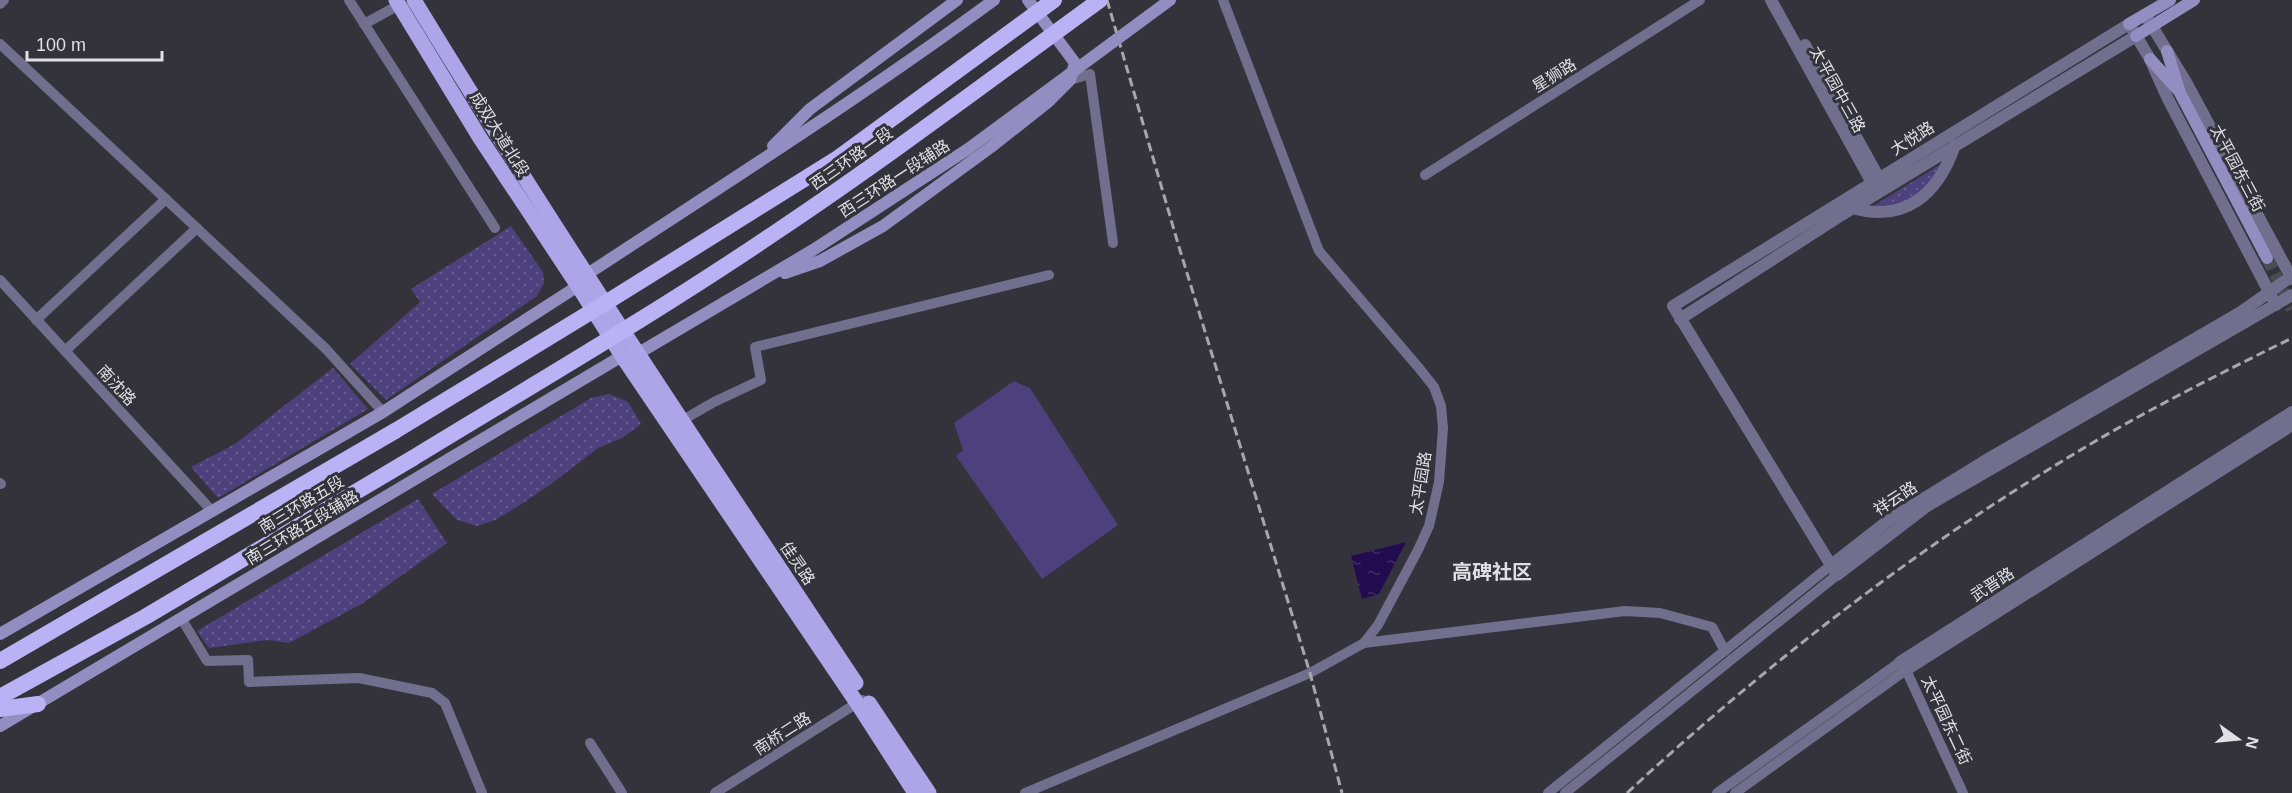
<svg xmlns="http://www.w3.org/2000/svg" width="2292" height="793" viewBox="0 0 2292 793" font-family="Arial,'Noto Sans SC',sans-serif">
  <defs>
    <pattern id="green-dots" width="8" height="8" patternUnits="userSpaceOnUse" patternTransform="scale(1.5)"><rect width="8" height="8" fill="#4c417d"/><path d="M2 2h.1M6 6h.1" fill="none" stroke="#655c8f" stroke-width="1.8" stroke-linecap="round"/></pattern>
    <pattern id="water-ripples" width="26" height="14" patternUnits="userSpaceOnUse" patternTransform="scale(1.5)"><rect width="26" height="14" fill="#220b4e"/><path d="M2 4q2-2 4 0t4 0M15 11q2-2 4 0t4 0" fill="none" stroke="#422e67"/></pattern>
  </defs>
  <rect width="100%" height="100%" fill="#34333b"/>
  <g fill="url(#green-dots)">
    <path d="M1941 164C1935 181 1917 199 1900 204 1891 207 1880 207 1870 208Z"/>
    <path d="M511 226 543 272 544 283 537 296 386 400 350 364 420 302 411 289Z"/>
    <path d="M333 368 368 409 218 498 191 467 235 444Z"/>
    <path d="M609 394 628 402 641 424 622 438 598 448 551 484 517 507 495 520 477 526 457 520 432 494 591 398Z"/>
    <path d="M418 499 447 543 363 603 289 643 267 640 209 648 197 631Z"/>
  </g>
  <path fill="#4c417d" d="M1014 381 1030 388 1118 525 1042 579 956 456 963 450 954 423Z"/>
  <path fill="url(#water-ripples)" d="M1406 542 1379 594 1362 599 1351 556Z"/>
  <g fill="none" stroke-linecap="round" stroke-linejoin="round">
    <path stroke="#4e4d54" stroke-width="12" stroke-dasharray="12 6" stroke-linecap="butt" d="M2267 258 2292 309"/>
    <g stroke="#726e8e" stroke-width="10">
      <path d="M349 0 495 228"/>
      <path d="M0 4 4 0"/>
      <path d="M364 24 399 5"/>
      <path d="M0 44 326 349 383 412"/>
      <path d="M1070 80 1090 74 1113 243"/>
      <path d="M1425 175 1700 0"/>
      <path d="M0 280 212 511"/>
      <path d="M36 320 166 199"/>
      <path d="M65 351 197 228"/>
      <path d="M681 421 714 402 761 380 755 347 1049 275"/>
      <path d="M0 483 1 484"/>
      <path d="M181 618 207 661 248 660 249 682 359 678 432 693 445 703 482 793"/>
      <path d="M1364 643 1625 611 1660 613 1712 627 1725 651"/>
      <path d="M590 743 622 793"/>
      <path d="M715 793 862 700"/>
      <path d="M1025 793 1310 673 1364 643 1378 625 1418 550 1429 526 1439 482 1443 428 1441 406 1434 387 1419 368 1319 251 1223 0"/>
      <path d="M1548 793 1830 566"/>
      <path d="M1565 793 1837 575"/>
      <path d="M1717 793 1900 662"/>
      <path d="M1735 793 1906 670 1963 793"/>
    </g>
    <g stroke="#726e8e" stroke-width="12">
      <path d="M1771 0 1875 188"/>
      <path d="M2147 18 2186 82 2292 279"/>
      <path d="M1805 45 1880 180"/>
      <path d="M1852 208C1906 223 1938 194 1955 145"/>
      <path d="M2276 305 2168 99 2150 59 2129 24 1673 306 1837 575 1927 506 2292 295"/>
      <path d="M1680 319 1843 214 2136 36"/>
      <path d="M2292 412 1900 662 1906 670 2292 425"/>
      <path d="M1830 566 1889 520 1983 462 2241 312 2292 276"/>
    </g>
    <g stroke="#948dc1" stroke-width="12">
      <path d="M2129 24 2170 0"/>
      <path d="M2136 36 2194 0"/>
      <path d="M2167 51 2180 93 2267 258"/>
      <path d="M2150 59 2178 90"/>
      <path d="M773 146 810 109 957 0"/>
      <path d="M785 273 820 261 883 226 991 147 1048 102 1070 80 1075 63 1028 0"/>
      <path d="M0 634 383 412 578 286 586 275C723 185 862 97 994 0"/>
      <path d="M0 726 622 356 637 354 813 250 968 149"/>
    </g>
    <g stroke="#aea5e8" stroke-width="15">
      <path d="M396 0 480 138 578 286 622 356 857 703 915 793"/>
      <path d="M414 0C555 232 706 457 856 683"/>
      <path d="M869 703 929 793"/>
    </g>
    <g stroke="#bab2f4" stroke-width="16">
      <path d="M0 661 395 431"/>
      <path d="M0 697 145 617 413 458"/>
      <path d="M0 709 38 704"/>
    </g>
    <g stroke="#a7a6ac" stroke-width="3" stroke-dasharray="9 4.5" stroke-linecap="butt">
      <path d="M1107 0 1179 247 1310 673 1342 793"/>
      <path d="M1627 793C1762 668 1907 555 2064 460 2137 415 2215 376 2292 338"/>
    </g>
    <path stroke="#948dc1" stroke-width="12" d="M968 149 1170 0"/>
    <g stroke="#bab2f4" stroke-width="16">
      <path d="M395 431 599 307 838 158 1054 0"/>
      <path d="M413 458C536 383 660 311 779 230 888 157 994 77 1100 0"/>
    </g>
  </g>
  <g text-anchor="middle" stroke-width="6" stroke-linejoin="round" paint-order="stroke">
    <g font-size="16" fill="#dfdfe4" stroke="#34333b">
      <text transform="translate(1554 75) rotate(-32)" y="6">星狮路</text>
      <text transform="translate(1838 89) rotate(61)" y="6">太平园中三路</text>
      <text transform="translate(500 134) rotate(58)" y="6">成双大道北段</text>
      <text transform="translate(1912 138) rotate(-32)" y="6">大悦路</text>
      <text transform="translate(851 158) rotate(-35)" y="6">西三环路一段</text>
      <text transform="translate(2238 168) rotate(62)" y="6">太平园东三街</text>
      <text transform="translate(894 178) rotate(-33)" y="6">西三环路一段辅路</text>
      <text transform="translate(117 385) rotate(47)" y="6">南沈路</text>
      <text transform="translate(1420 483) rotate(-81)" y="6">太平园路</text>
      <text transform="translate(1895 498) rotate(-33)" y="6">祥云路</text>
      <text transform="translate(301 504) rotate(-31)" y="6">南三环路五段</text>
      <text transform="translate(302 527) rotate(-31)" y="6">南三环路五段辅路</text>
      <text transform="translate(798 563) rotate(56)" y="6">佳灵路</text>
      <text transform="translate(1992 584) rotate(-33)" y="6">武晋路</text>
      <text transform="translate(1947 720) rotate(65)" y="6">太平园东二街</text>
      <text transform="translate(782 733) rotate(-33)" y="6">南桥二路</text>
    </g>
    <g font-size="20" font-weight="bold" fill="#dfdfe4" stroke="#34333b">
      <text x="1492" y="579">高碑社区</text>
    </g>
  </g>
  <g transform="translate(2238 739) rotate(105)" stroke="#34333b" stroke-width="4.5" paint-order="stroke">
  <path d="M0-4.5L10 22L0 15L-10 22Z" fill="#dfdfe4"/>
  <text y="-9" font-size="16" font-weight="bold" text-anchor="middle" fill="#dfdfe4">N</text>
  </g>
  <path d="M27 51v9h135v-9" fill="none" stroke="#dfdfe4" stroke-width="3"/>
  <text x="36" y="51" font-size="18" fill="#dfdfe4" stroke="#34333b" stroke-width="4.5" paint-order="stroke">100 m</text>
</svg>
